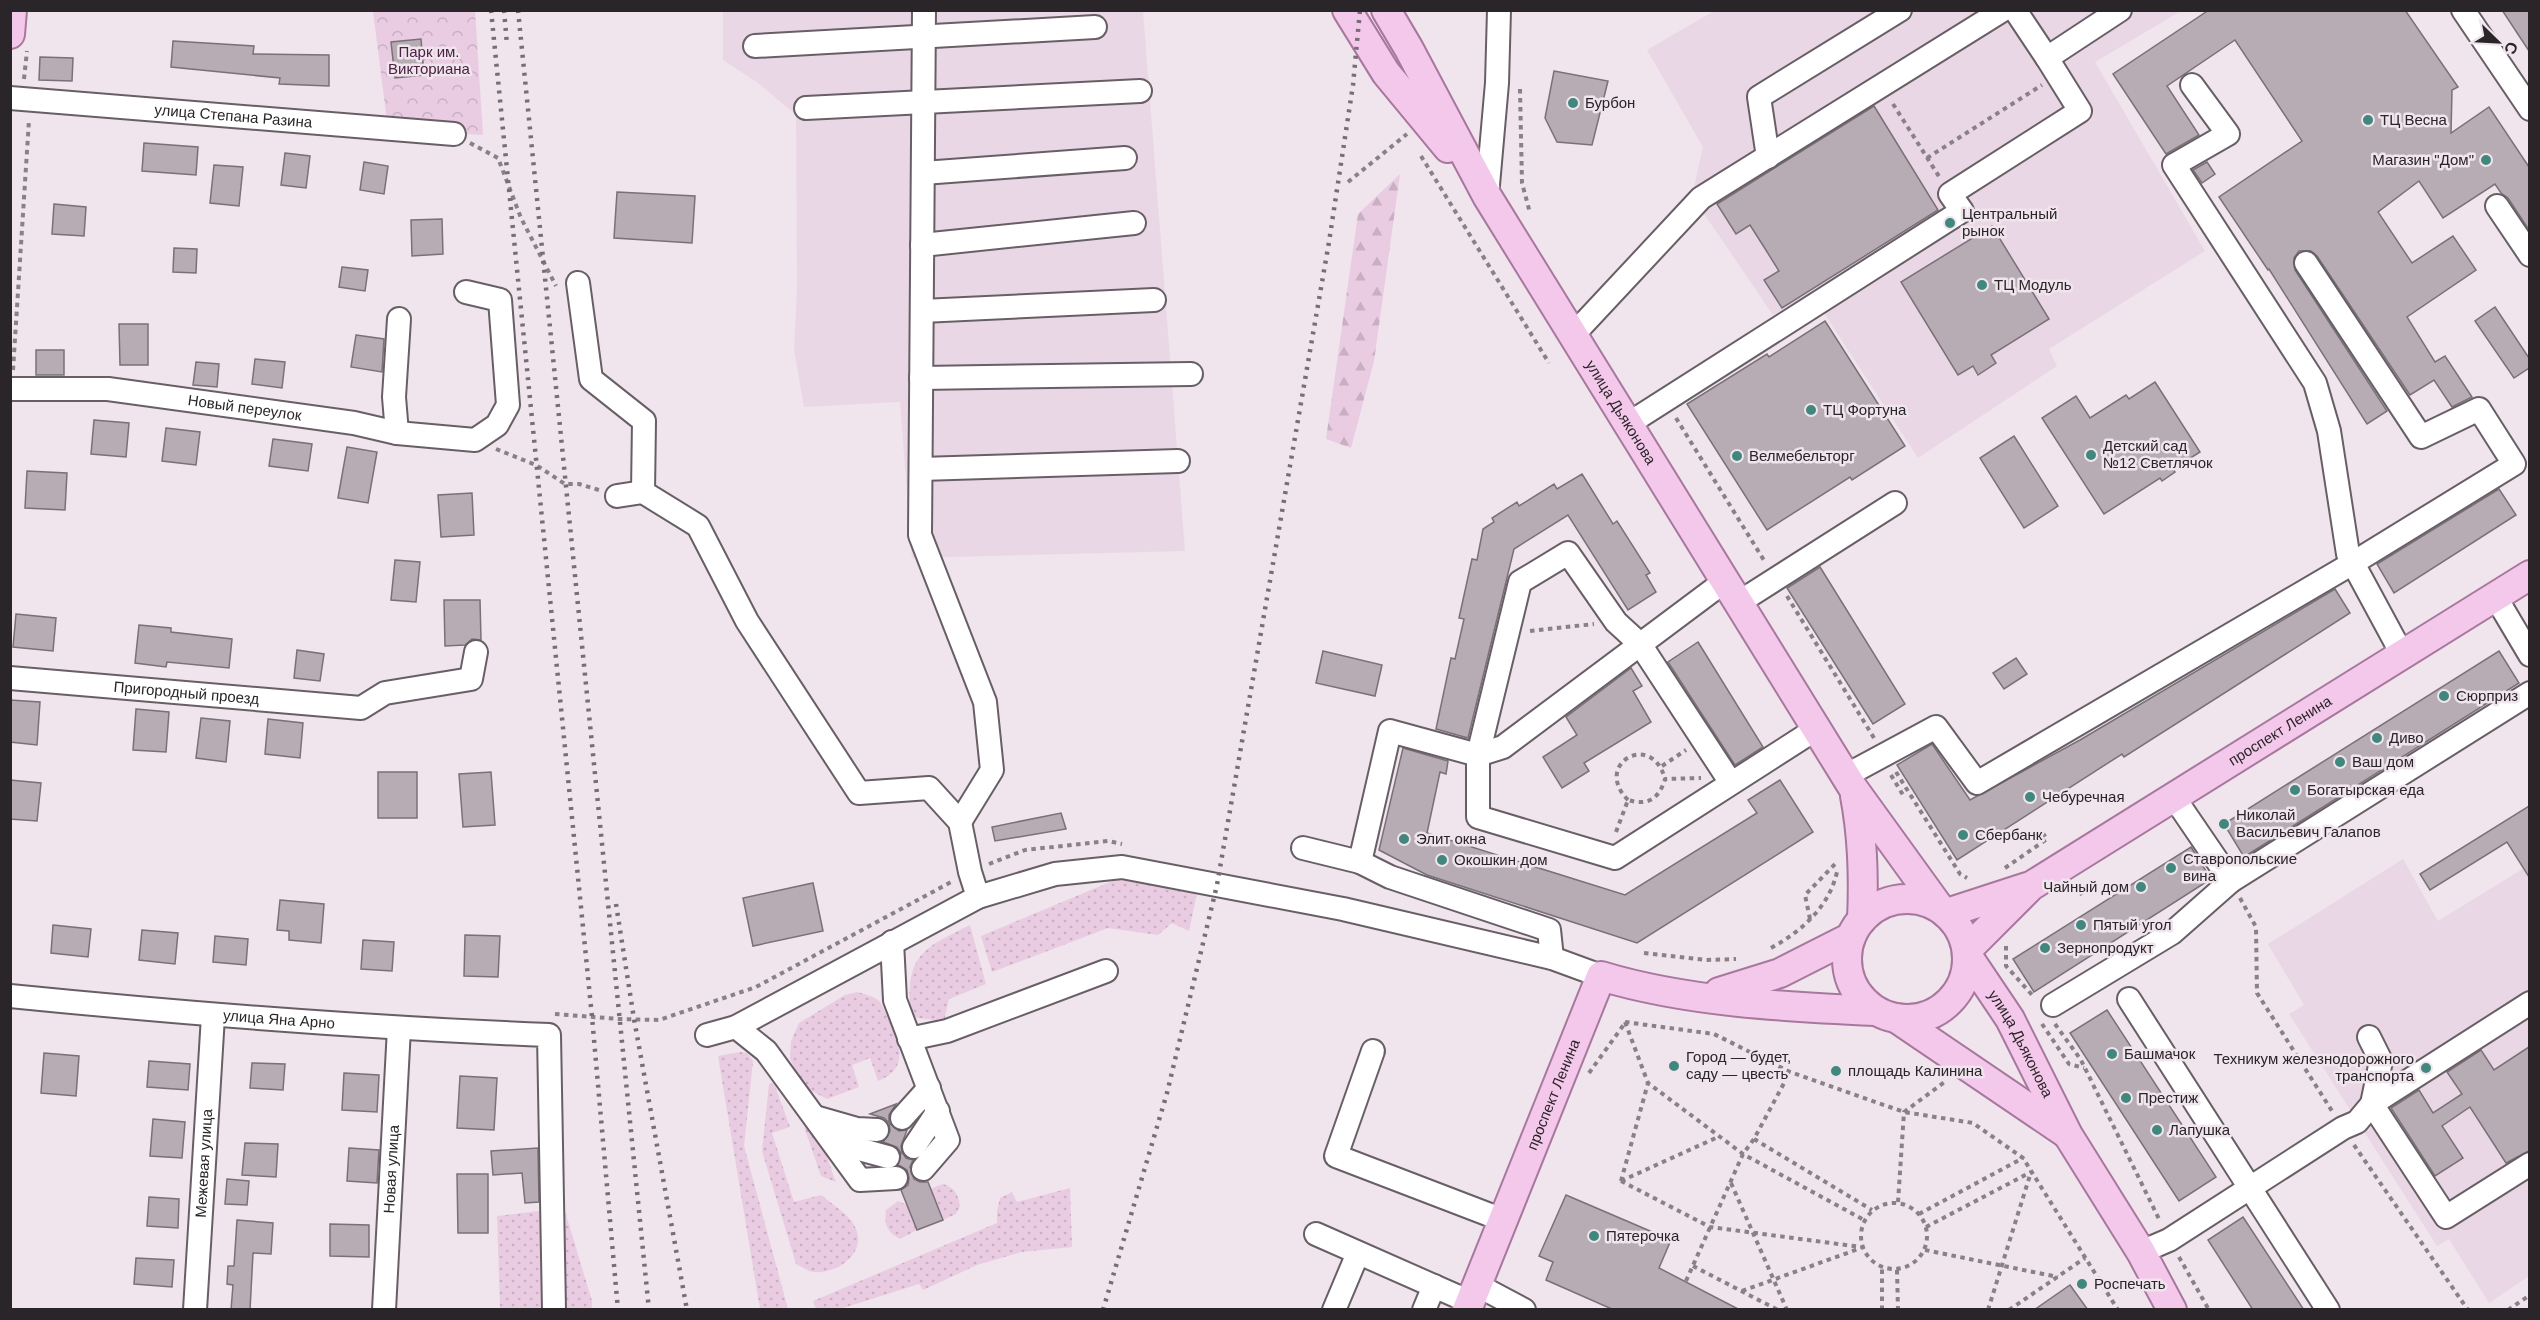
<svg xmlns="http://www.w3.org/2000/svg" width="2540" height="1320" viewBox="0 0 2540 1320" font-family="Helvetica,sans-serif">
  <defs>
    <pattern id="grass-dots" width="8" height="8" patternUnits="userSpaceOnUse" patternTransform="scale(1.5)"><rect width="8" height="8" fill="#e9cce2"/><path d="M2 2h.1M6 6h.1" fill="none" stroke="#c8afc2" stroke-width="1.8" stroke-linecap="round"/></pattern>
    <pattern id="forest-firs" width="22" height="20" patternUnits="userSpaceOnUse" patternTransform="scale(1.5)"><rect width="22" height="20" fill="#e9cce2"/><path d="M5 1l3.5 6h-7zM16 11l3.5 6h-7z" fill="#c8afc2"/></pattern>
    <pattern id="park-crowns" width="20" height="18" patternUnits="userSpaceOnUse" patternTransform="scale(1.5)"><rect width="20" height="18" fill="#e9cce2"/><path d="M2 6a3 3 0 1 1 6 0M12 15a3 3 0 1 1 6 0" fill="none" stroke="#c8afc2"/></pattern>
  </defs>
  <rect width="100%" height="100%" fill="#f0e4ed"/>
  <g fill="#ead7e5">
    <path d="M723 11H1143L1185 551 912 558 900 402 804 407 794 350 797 289 796 115 758 83 723 60Z"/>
    <path d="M1714 11H2181L2095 62 2205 251 2049 349 2057 366 1918 458 1811 293 1773 315 1692 196 1703 147 1647 50Z"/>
    <path d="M2403 859 2438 921 2524 868 2530 877 2529 1276 2489 1303 2449 1239 2437 1246 2289 1014 2304 1005 2268 944Z"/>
  </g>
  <g fill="url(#grass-dots)">
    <path d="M1122 877 1197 893 1189 931 1172 923 1158 935 1108 928 992 972 981 936Z"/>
    <path d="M970 925 986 984 949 999 944 1021 917 1018 910 1011C906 954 924 948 970 925Z"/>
    <path d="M857 992C865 994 873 996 879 1001 883 1005 885 1013 888 1018 900 1042 910 1069 878 1081L870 1058 852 1065 859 1087 827 1099 802 1086 790 1058 791 1041 799 1023 845 995Z"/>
    <path d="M740 1052 747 1053 753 1061 744 1146 788 1309H760L718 1056Z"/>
    <path d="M774 1083 790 1127 772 1133 794 1202 821 1195C832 1204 845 1212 853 1223 872 1253 833 1278 809 1271 805 1269 800 1266 796 1264L762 1151 769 1084Z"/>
    <path d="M804 1127C823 1133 829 1165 836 1182L821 1176Z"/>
    <path d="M943 1184C955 1188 958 1194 960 1206L956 1214 943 1220 930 1189Z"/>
    <path d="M1070 1188 1072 1247 1021 1252 977 1265 923 1290 919 1284 840 1309H816L813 1301 997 1223V1211L1000 1198 1012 1192 1017 1202Z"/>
    <path d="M898 1201 907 1205 917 1230 900 1239C887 1232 884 1225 886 1210Z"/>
    <path d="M564 1208 592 1301V1309H500L497 1216Z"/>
  </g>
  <path fill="url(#forest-firs)" d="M1400 174 1374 361 1351 448 1326 439 1358 214Z"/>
  <path fill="url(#park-crowns)" d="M373 11H475L483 135 388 129Z"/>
  <g fill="#b7acb4" stroke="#7a7078" stroke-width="1.5">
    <path d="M2209 10H2405L2458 87 2452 90 2451 133 2489 107 2529 167V230L2508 198 2501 193 2495 184 2443 218 2419 181 2378 212 2412 263 2453 236 2476 270 2407 317 2435 362 2445 356 2472 397 2452 407 2434 380 2410 395 2317 256 2311 251H2299L2294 258 2295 270 2387 411 2367 424 2269 269 2268 270 2219 197 2302 141 2235 40 2167 86 2199 135 2166 154 2113 74Z"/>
    <path d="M2502 10H2529V51Z"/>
    <path d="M421 39 424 75 395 78 391 42Z"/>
    <path d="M173 41 254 46 253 54 329 55V86L279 84 280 78 171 67Z"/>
    <path d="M40 57 73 58 72 81 39 80Z"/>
    <path d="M1554 71 1608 81 1592 145 1557 142 1545 118Z"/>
    <path d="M1874 106 1938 210 1782 308 1764 280 1779 271 1764 247 1750 225 1736 234 1717 204Z"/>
    <path d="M144 143 198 147 196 175 142 171Z"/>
    <path d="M285 153 310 156 306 188 281 185Z"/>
    <path d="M364 162 388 166 384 194 360 190Z"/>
    <path d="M2207 162 2215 174 2202 183 2193 170Z"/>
    <path d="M214 165 243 167 239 206 210 203Z"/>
    <path d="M617 192 695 196 692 243 614 238Z"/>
    <path d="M54 204 86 207 84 236 52 234Z"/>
    <path d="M442 219 443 254 412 256 411 220Z"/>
    <path d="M1992 226 2049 319 1991 355 1996 363 1978 375 1973 366 1958 375 1901 282Z"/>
    <path d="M174 248 197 249 196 273 173 272Z"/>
    <path d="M342 267 368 270 365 291 339 287Z"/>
    <path d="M2495 307 2529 358V368L2514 378 2475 321Z"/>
    <path d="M1825 321 1905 446 1852 480 1850 477 1767 530 1687 404 1767 354 1769 357Z"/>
    <path d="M119 324H148V365H120Z"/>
    <path d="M356 335 384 339 382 372 351 367Z"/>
    <rect x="36" y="350" width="28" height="25"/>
    <path d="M255 359 285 362 282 388 252 384Z"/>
    <path d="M196 362 219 364 217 387 193 385Z"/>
    <path d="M2155 382 2200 452 2173 469 2175 472 2162 481 2160 478 2104 514 2042 418 2076 396 2090 418 2126 395 2129 399Z"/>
    <path d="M94 420 129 423 126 457 91 454Z"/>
    <path d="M166 428 200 432 196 465 162 461Z"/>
    <path d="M2014 436 2058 506 2024 528 1980 458Z"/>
    <path d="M273 439 312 444 308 471 269 466Z"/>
    <path d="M347 447 377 452 368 503 338 498Z"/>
    <path d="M27 471 67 473 65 510 25 508Z"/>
    <path d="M1582 474 1613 524 1617 521 1650 573 1646 575 1656 592 1628 610 1568 515 1514 549 1468 738 1436 729 1451 658 1455 659 1464 619 1459 618 1472 559 1477 560 1483 529 1494 522 1492 518 1517 502 1519 506 1554 484 1557 489Z"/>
    <path d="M2499 489 2516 515 2394 593 2377 564Z"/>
    <path d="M472 493 474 535 441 537 438 495Z"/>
    <path d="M395 560 420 562 416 602 391 600Z"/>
    <path d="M1820 567 1905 704 1873 724 1787 588Z"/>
    <path d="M2335 589 2350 613 2124 757 2122 754 1957 860 1897 765 1932 744 1970 800 2080 740Z"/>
    <path d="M444 600H480L481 640 472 639 465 645 445 646Z"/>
    <path d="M16 614 56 618 53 651 13 647Z"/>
    <path d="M139 625 171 628V632L232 639 229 668 167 662 166 667 135 663Z"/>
    <path d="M1698 642 1763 747 1735 765 1668 662Z"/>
    <path d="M297 650 324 654 320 681 294 678Z"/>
    <path d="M1323 651 1382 665 1375 696 1316 683Z"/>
    <path d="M2499 651 2519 683 2244 857 2224 824Z"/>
    <path d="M2016 658 2027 674 2004 689 1993 673Z"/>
    <path d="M1631 668 1642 686 1633 691 1651 722 1584 763 1589 771 1562 788 1543 757 1577 735 1566 717Z"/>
    <path d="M10 700 40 702 37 745 10 742Z"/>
    <path d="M136 709 169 712 166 752 133 750Z"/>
    <path d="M201 718 230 721 226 762 196 758Z"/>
    <path d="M268 719 303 723 300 758 265 754Z"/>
    <path d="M1403 748 1448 761 1446 774 1440 772 1427 833 1625 895 1757 813 1748 800 1780 780 1813 832 1637 943 1427 875 1379 850Z"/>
    <rect x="378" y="772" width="39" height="46"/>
    <path d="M491 772 495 825 463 827 459 774Z"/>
    <path d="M10 780 41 783 37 821 10 819Z"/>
    <path d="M2529 806V877L2507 842 2430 890 2420 874Z"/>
    <path d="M1061 813 1066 829 995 841 992 827Z"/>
    <path d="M2191 847 2211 879 2034 992 2013 959Z"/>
    <path d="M813 883 823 931 753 946 743 898Z"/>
    <path d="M280 900 324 904 321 943 289 940V931L277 930Z"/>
    <path d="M53 925 91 929 88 957 51 953Z"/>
    <path d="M142 930 178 933 175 964 139 960Z"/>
    <path d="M465 935 500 936 498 977 464 976Z"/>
    <path d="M215 936 248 939 246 965 213 962Z"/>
    <path d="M363 940 394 942 392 971 361 969Z"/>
    <path d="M2107 1010 2216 1177 2179 1201 2070 1033Z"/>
    <path d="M2529 1047V1151L2506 1163 2470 1107 2442 1126 2463 1158 2435 1176 2391 1108 2419 1090 2433 1113 2462 1094 2447 1072 2481 1050 2494 1070Z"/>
    <path d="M44 1053 79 1056 76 1096 41 1093Z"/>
    <path d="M149 1061 190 1064 188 1090 147 1087Z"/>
    <path d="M252 1063 285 1064 283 1090 250 1088Z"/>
    <path d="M344 1073 379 1075 377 1112 342 1110Z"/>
    <path d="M460 1076 497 1078 494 1130 457 1128Z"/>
    <path d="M896 1104 889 1115V1123L899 1131 907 1130 901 1146 902 1152 906 1158 913 1160 910 1167 914 1179 920 1182H928L943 1220 917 1230 901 1190 908 1185 909 1178 907 1170 898 1165 901 1153 897 1147 883 1142 890 1131 889 1123 884 1118 870 1114Z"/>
    <path d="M153 1119 185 1122 182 1158 150 1156Z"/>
    <path d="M245 1143 278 1144 276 1177 242 1175Z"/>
    <path d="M349 1148 379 1150 377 1183 347 1181Z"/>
    <path d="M538 1148 539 1202 525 1203 522 1173 493 1175 491 1151Z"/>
    <path d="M457 1174H488V1233H458Z"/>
    <path d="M227 1179 249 1181 247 1205 225 1204Z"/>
    <path d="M1566 1195 1671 1240 1659 1268 1740 1310H1614L1546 1280 1553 1262 1539 1256Z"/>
    <path d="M149 1197 179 1199 178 1228 147 1226Z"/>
    <path d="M2243 1217 2304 1310H2253L2208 1240Z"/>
    <path d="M237 1220 273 1223 271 1254 253 1253 250 1310H231L233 1285 227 1284 228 1266H234Z"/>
    <path d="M330 1224 369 1225V1257L330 1256Z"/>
    <path d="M136 1258 174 1260 172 1287 134 1284Z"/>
    <path d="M2070 1285 2088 1310H2034Z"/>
  </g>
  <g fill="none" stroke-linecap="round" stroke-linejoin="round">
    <defs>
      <g id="minor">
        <path d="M924 10 920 535 985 702 992 770 960 822"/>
        <path d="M2015 10 2047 58 2120 10"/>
        <path d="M2463 10 2530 109"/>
        <path d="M755 46 1095 27"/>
        <path d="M2192 85 2228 134 2174 165 2315 383 2329 431 2348 554 2402 654"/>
        <path id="s1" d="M10 98 454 134"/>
        <path d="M806 108 1140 91"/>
        <path d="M1768 157 1759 97 1900 10"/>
        <path d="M923 173 1125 158"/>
        <path d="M1487 196 1497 83 1499 10"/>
        <path d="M2497 206 2530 255"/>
        <path d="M922 245 1134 223"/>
        <path d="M578 283 591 379 644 421 643 492 698 526 747 621 859 793 929 788 960 822 970 872 978 897"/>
        <path d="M922 311 1154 300"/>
        <path d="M1573 335 1701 198 2003 10"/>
        <path d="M921 378 1191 374"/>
        <path id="s2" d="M10 389H108L354 423 397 433 475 440 497 425 508 405 500 300 466 292"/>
        <path d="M1628 424 1962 211 1950 194 2080 111 2047 58"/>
        <path d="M397 433 394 397 399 319"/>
        <path d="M921 469 1178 461"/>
        <path d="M617 496 643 492"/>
        <path d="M2495 596 2530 655"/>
        <path d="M1738 603 1895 503"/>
        <path id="s3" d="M10 678 361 708 385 693 471 679 476 652"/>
        <path d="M1845 776 1936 727 1977 783 2353 563 2514 464 2479 409 2421 437 2306 263"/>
        <path d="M1731 783 1640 644 1616 622 1568 553 1520 582 1478 755V817L1615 858 1816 729"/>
        <path d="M2173 796 2231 881"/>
        <path d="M1303 848 1360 862"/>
        <path d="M892 942 895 1000 948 1140 923 1169"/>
        <path d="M1552 958 1549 930 1390 877 1360 862 1390 731 1478 755 1503 747 1725 581"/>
        <path id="s4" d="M10 996C190 1014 369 1028 549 1035L554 1310"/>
        <path d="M2129 999 2328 1310"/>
        <path d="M2053 1005 2172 933 2231 881 2530 693"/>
        <path d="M736 1027 766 1051 860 1180 896 1178"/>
        <path d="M707 1035 736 1027 978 897 1055 874 1122 867 1343 909 1552 958 1601 976"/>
        <path d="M2369 1037 2381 1061 2372 1104 2446 1217 2530 1164"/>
        <path d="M909 1039 947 1031 1106 971"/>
        <path d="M1373 1051 1336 1156 1503 1220"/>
        <path d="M815 1117 857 1129 877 1130"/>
        <path d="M902 1118 929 1088"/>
        <path d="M833 1142 888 1157"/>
        <path d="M914 1147 938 1111"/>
        <path d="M1316 1234 1470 1302"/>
        <path d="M2141 1252 2169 1240 2343 1128 2357 1122 2372 1104 2530 1003"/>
        <path d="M1477 1285 1524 1310"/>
        <path id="s5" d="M195 1310 213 1016"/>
        <path id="s6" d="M384 1310 399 1028"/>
        <path d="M1334 1310 1358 1253"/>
        <path d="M1424 1310 1434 1286"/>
      </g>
      <g id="major">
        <path d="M1347 10 1386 73 1448 148"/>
        <path id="s7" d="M1386 10 1409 49 1487 196 1853 788 1939 907"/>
        <path d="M10 34 12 10"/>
        <path d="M1855 796C1863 838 1864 877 1862 919"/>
        <circle cx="1907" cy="959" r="60"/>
        <path d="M1947 913 2027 887"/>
        <path id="s8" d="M1967 950 2031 886 2530 575"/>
        <path id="s9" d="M1967 955 2010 1019 2068 1135 2141 1252 2172 1310"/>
        <path d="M1719 992 1780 973 1851 937"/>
        <path d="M1896 1018 2067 1134"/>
        <path id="s10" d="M1467 1310 1601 976C1686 1002 1787 1007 1876 1011"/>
      </g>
    </defs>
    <use href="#minor" stroke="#685f66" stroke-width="26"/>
    <use href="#major" stroke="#a8779e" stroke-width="32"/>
    <g stroke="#888186" stroke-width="4" stroke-dasharray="4.5 4.5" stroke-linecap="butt">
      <path d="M24 79 27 51"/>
      <path d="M1520 89 1522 183 1530 213"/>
      <path d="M1893 104 1940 178"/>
      <path d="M470 143 498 158 521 218 556 286"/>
      <path d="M1421 156 1549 363"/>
      <path d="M1927 158 2042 85"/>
      <path d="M1348 182 1407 134"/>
      <path d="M13 370 29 120"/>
      <path d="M1676 418 1765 562"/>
      <path d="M496 449 536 465 565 484H579L599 490"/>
      <path d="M1787 596 1874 738"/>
      <path d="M1530 631 1594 624"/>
      <path d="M1662 766 1686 750"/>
      <path d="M1896 772 1960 874 1967 878"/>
      <path d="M1891 775 1903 795"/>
      <path d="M1628 800C1592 764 1652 730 1665 779"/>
      <path d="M1616 832 1628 800C1648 806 1659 799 1665 779L1701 778"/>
      <path d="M989 864 1025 850 1108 841 1122 844"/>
      <path d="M2005 868 2047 839 2042 832"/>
      <path d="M2076 886 2082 895"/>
      <path d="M2240 898 2256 927 2257 993 2332 1111"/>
      <path d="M1810 919 1805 895 1837 862"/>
      <path d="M2006 946V966L2034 997"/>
      <path d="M1771 948C1802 931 1829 907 1837 872"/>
      <path d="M1644 953 1706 960 1736 959"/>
      <path d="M555 1014 619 1019 659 1020 756 987 953 881"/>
      <path d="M1625 1022 1714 1034 1790 1072 1904 1112 1973 1123 2023 1158 2118 1310"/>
      <path d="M1625 1022 1648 1083 1743 1154 1864 1220"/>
      <path d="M2042 1024 2069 1064 2084 1068"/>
      <path d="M2055 1024 2081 1060 2160 1221"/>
      <path d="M1589 1073 1625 1023"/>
      <path d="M1754 1139 1872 1210"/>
      <path d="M2354 1145 2468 1310"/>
      <path d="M1621 1181 1710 1227 1861 1247"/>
      <path d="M1621 1181 1718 1137"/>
      <path d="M1621 1181 1648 1083"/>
      <path d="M1731 1183 1787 1310"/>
      <path d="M1898 1202 1904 1112 1946 1081"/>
      <circle cx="1894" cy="1236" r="33"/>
      <path d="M1919 1214 2023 1158"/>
      <path d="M1926 1227 2031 1172"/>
      <path d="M1925 1250 2058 1277"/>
      <path d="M2179 1257 2209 1310"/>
      <path d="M1693 1266 1778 1310"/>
      <path d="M1897 1270 1898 1310"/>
      <path d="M1686 1281 1743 1154 1754 1139 1790 1072"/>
      <path d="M1742 1291 1861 1248"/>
      <path d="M1882 1310V1268"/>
      <path d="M1988 1310 2031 1172"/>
      <path d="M2009 1310 2085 1258"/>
      <path d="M2508 1310 2530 1295"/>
    </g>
    <use href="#minor" stroke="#fff" stroke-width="22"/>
    <use href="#major" stroke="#f4c8eb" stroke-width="28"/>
    <g stroke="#756e73" stroke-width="4.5" stroke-dasharray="3 6" stroke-linecap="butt">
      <path d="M491 10 592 1017 618 1310"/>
      <path d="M504 10 507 45"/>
      <path d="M518 10 649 1310"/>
      <path d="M616 904 634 1019 687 1310"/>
      <path d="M1103 1310 1167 1093 1217 885 1329 242 1353 85 1360 10"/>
    </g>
  </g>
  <g fill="#42877e" stroke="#f0e4ed" stroke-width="2">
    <circle cx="1573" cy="103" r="6"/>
    <circle cx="2368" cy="120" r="6"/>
    <circle cx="2486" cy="160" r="6"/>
    <circle cx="1950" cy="223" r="6"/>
    <circle cx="1982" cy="285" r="6"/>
    <circle cx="1811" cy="410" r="6"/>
    <circle cx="2091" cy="455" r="6"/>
    <circle cx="1737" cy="456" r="6"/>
    <circle cx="2444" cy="696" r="6"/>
    <circle cx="2377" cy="738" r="6"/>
    <circle cx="2340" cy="762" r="6"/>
    <circle cx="2295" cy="790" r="6"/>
    <circle cx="2030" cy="797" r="6"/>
    <circle cx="2224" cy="824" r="6"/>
    <circle cx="1963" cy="835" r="6"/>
    <circle cx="1404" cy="839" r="6"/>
    <circle cx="1442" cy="860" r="6"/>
    <circle cx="2171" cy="868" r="6"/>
    <circle cx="2141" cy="887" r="6"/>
    <circle cx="2081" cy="925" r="6"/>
    <circle cx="2045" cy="948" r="6"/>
    <circle cx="2112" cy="1054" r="6"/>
    <circle cx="1674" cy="1066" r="6"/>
    <circle cx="2426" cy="1068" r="6"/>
    <circle cx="1836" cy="1071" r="6"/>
    <circle cx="2126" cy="1098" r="6"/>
    <circle cx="2157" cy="1130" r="6"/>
    <circle cx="1594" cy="1236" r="6"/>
    <circle cx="2082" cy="1284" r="6"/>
  </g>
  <g text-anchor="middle" stroke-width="5" stroke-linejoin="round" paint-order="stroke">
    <g font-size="15" fill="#4b2244" stroke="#f0e4ed">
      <text x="429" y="57">Парк им.<tspan x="429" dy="17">Викториана</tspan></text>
    </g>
    <g font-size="15" fill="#292528" stroke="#f0e4ed" text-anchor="start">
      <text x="1585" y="108">Бурбон</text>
      <text x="2380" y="125">ТЦ Весна</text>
      <text x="2474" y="165" text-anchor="end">Магазин "Дом"</text>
      <text x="1962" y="219">Центральный<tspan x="1962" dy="17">рынок</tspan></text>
      <text x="1994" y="290">ТЦ Модуль</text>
      <text x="1823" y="415">ТЦ Фортуна</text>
      <text x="2103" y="451">Детский сад<tspan x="2103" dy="17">№12 Светлячок</tspan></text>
      <text x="1749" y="461">Велмебельторг</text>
      <text x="2456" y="701">Сюрприз</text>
      <text x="2389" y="743">Диво</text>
      <text x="2352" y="767">Ваш дом</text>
      <text x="2307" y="795">Богатырская еда</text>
      <text x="2042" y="802">Чебуречная</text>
      <text x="2236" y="820">Николай<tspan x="2236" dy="17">Васильевич Галапов</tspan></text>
      <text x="1975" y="840">Сбербанк</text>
      <text x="1416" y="844">Элит окна</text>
      <text x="2183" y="864">Ставропольские<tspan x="2183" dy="17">вина</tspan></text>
      <text x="1454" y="865">Окошкин дом</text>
      <text x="2129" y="892" text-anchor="end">Чайный дом</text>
      <text x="2093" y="930">Пятый угол</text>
      <text x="2057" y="953">Зернопродукт</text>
      <text x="2124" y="1059">Башмачок</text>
      <text x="1686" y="1062">Город — будет,<tspan x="1686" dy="17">саду — цвесть</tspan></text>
      <text x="2414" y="1064" text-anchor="end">Техникум железнодорожного<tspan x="2414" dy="17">транспорта</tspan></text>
      <text x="1848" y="1076">площадь Калинина</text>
      <text x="2138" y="1103">Престиж</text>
      <text x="2169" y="1135">Лапушка</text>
      <text x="1606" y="1241">Пятерочка</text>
      <text x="2094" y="1289">Роспечать</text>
    </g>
    <g font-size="15" fill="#292528" stroke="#f0e4ed">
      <text dy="5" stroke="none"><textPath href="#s1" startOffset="224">улица Степана Разина</textPath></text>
      <text dy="5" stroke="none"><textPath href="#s2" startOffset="236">Новый переулок</textPath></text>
      <text dy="5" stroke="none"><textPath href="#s7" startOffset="466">улица Дьяконова</textPath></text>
      <text dy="5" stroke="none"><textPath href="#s3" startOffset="177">Пригородный проезд</textPath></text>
      <text dy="5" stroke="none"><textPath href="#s8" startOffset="384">проспект Ленина</textPath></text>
      <text dy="5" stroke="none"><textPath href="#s4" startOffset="270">улица Яна Арно</textPath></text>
      <text dy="5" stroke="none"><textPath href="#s9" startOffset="104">улица Дьяконова</textPath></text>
      <text dy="5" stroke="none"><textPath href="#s10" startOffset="232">проспект Ленина</textPath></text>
      <text dy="5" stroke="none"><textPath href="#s5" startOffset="147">Межевая улица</textPath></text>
      <text dy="5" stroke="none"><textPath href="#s6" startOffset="141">Новая улица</textPath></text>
    </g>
  </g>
  <rect width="2540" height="1320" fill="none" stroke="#292528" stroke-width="24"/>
  <g transform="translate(2498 42) rotate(114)" stroke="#f0e4ed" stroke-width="4.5" paint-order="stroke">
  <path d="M0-4.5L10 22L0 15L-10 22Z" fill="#292528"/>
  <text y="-9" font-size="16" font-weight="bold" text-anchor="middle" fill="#292528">С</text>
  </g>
</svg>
